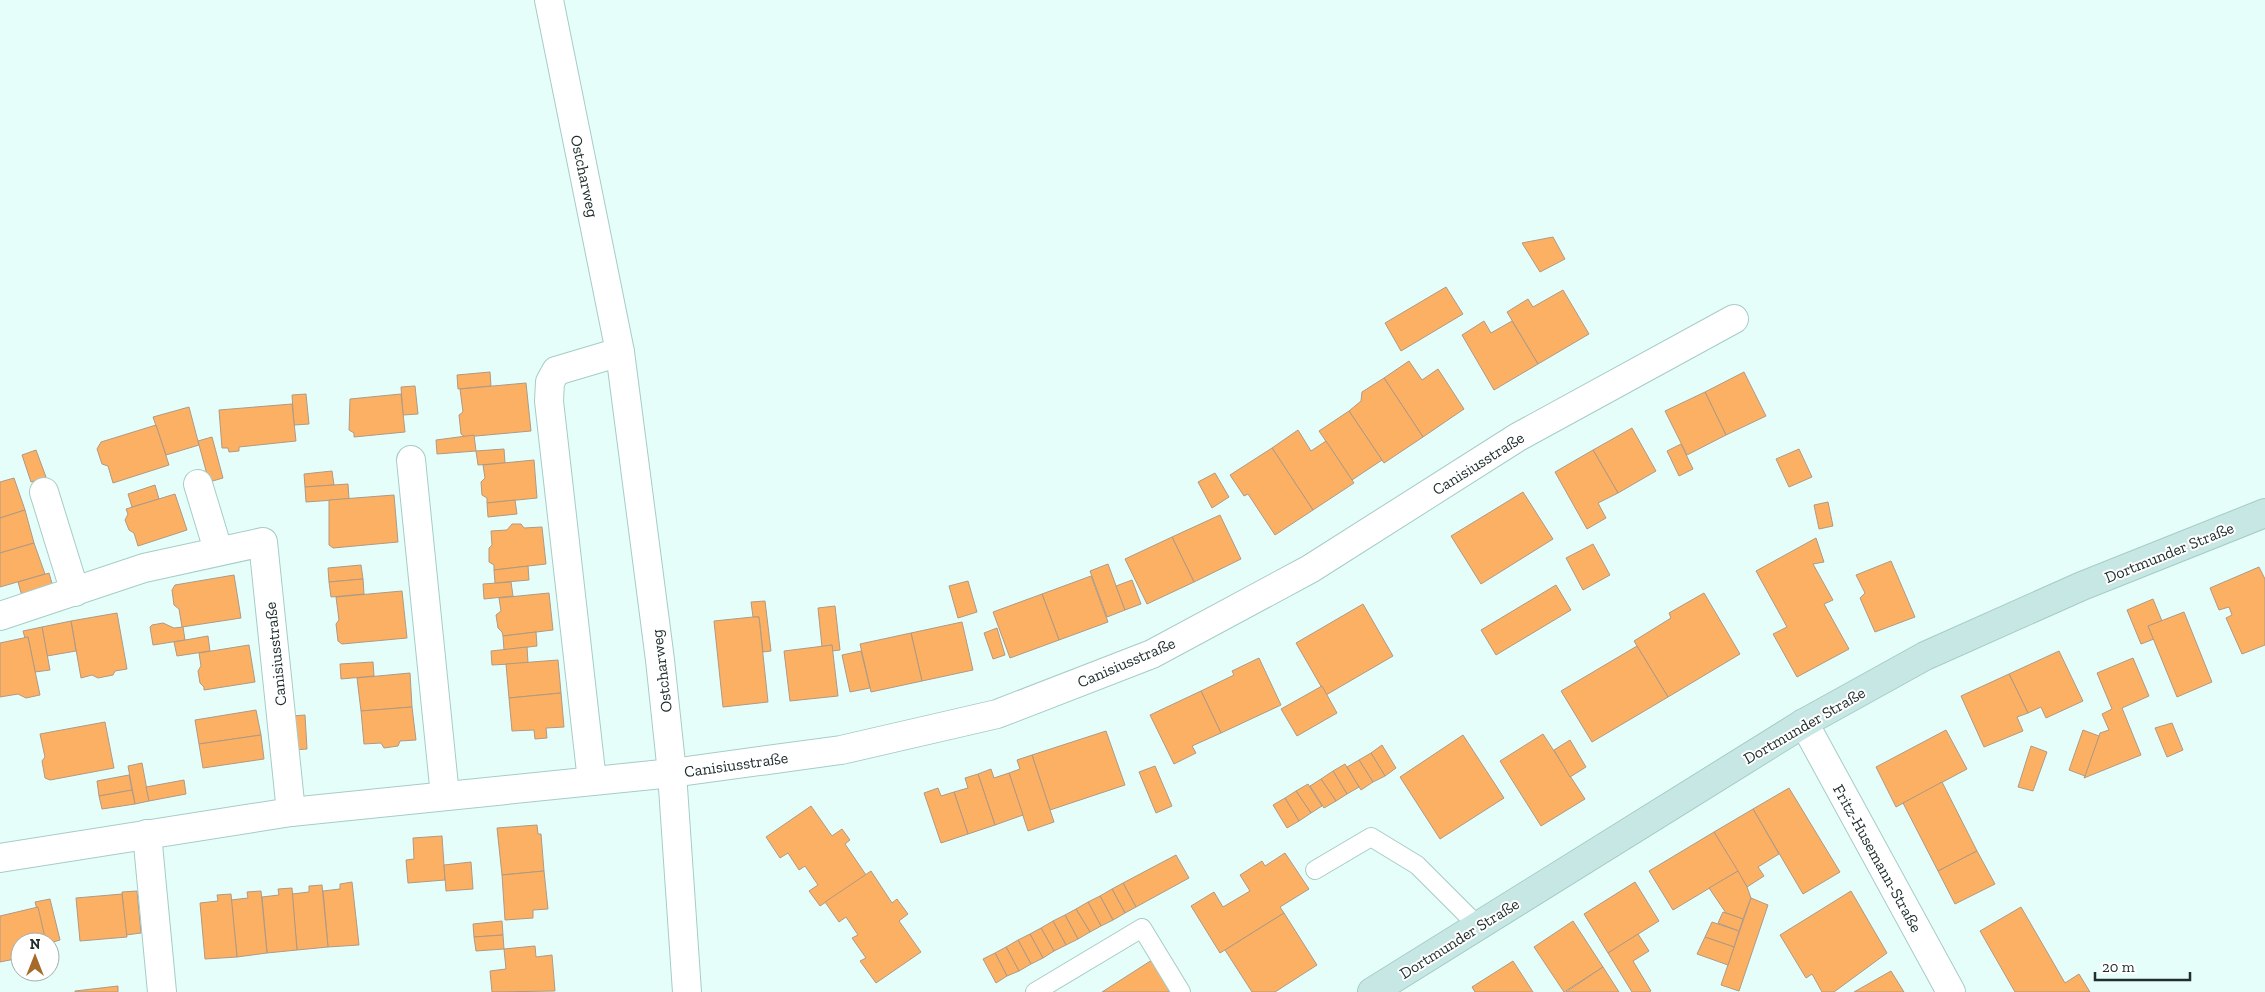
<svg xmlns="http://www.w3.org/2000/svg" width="2265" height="992" viewBox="0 0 2265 992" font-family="'Zilla Slab',serif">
  <rect width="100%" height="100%" fill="#e6fefa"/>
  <g fill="#fcb063" stroke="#b09983">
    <path d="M1553 237 1565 259 1540 272 1522 243Z"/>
    <path d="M1446 287 1463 314 1401 351 1385 323Z"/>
    <path d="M1563 290 1589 334 1538 364 1507 312 1528 299 1533 307Z"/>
    <path d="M1484 321 1491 333 1512 321 1538 364 1494 390 1462 335Z"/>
    <path d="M1409 361 1422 380 1438 369 1464 409 1423 437 1384 378Z"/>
    <path d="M490 372 491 386 458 389 457 375Z"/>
    <path d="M1744 372 1766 416 1726 435 1705 392Z"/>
    <path d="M1384 378 1423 437 1384 463 1349 411 1361 401 1362 392Z"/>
    <path d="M526 383 531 431 465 437 461 434 459 415 463 412 460 389Z"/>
    <path d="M415 386 418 414 403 415 401 387Z"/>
    <path d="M1705 392 1726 435 1687 455 1665 411Z"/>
    <path d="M306 394 309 424 294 425 292 395Z"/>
    <path d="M401 394 405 432 354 437V433L349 430 350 399Z"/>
    <path d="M292 404 296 441 239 447V451L229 452 228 448H222L219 410Z"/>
    <path d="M189 407 199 445 166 455 153 417Z"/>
    <path d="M1349 411 1382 460 1352 480 1319 431Z"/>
    <path d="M156 425 169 465 113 483 108 466 102 464 97 449 101 442Z"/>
    <path d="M1632 428 1656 471 1618 493 1593 450Z"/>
    <path d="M1298 430 1311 451 1326 441 1354 483 1313 510 1272 448Z"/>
    <path d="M474 435 476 451 437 454 436 440Z"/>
    <path d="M212 437 223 478 209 482 198 441Z"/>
    <path d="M1681 444 1693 469 1679 476 1667 451Z"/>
    <path d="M1272 448 1313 510 1275 535 1248 494 1244 496 1230 475Z"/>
    <path d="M504 449 505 463 478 465 476 451Z"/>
    <path d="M1799 449 1812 477 1789 487 1776 459Z"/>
    <path d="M36 450 46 477 31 482 22 455Z"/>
    <path d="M1593 450 1618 493 1598 503 1606 518 1587 529 1555 472Z"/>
    <path d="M534 460 537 498 487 503V498L482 495 481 482 485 478 483 465Z"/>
    <path d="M332 471 334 485 305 487 304 474Z"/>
    <path d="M1215 473 1229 497 1212 508 1198 482Z"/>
    <path d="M14 478 25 510 0 518V482Z"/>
    <path d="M348 484 349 499 306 502 305 487Z"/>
    <path d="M155 485 159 499 132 507 128 494Z"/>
    <path d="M1523 492 1553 539 1481 584 1451 536Z"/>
    <path d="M175 494 187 530 138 546 134 533 129 530 125 520 128 514 126 509Z"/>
    <path d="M394 495 398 542 333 548 329 545V500Z"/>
    <path d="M515 500 517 514 488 517 487 503Z"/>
    <path d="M1828 502 1833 526 1819 529 1814 505Z"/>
    <path d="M25 510 34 543 0 553V518Z"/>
    <path d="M1220 515 1241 559 1194 582 1172 537Z"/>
    <path d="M512 524H521L524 528 542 527 546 564 494 570V565L489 562V548L492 545 491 531 507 530Z"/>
    <path d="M1172 537 1194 582 1147 604 1125 559Z"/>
    <path d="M1816 538 1824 562 1813 564 1833 600 1824 604 1849 649 1797 677 1773 634 1787 627 1756 571Z"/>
    <path d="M34 543 45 574 0 587V553Z"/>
    <path d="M1593 544 1610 575 1583 590 1566 558Z"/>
    <path d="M1891 561 1915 617 1875 632 1860 598 1865 593 1856 575Z"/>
    <path d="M1108 564 1125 610 1107 617 1090 571Z"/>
    <path d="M361 565 363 579 329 582 328 568Z"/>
    <path d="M528 566 529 580 495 583 494 570Z"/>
    <path d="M2259 567 2265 579V645L2242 654 2226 618 2232 615 2229 607 2219 610 2210 588Z"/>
    <path d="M49 573 53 587 22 596 18 582Z"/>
    <path d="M234 575 241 618 182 627 179 609 174 605 172 590 175 585Z"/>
    <path d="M1091 576 1108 622 1059 640 1042 594Z"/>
    <path d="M363 579 364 594 331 597 329 582Z"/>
    <path d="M1132 580 1141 604 1125 610 1116 586Z"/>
    <path d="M968 581 977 612 958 618 949 586Z"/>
    <path d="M511 582 513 596 484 599 483 584Z"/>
    <path d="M1556 585 1571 610 1496 655 1481 630Z"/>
    <path d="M402 591 407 638 342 644 338 641 336 624 339 620 336 597Z"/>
    <path d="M549 593 553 630 503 636 502 632 498 628 496 615 501 611 499 598Z"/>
    <path d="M1704 593 1740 654 1668 697 1634 641 1671 618 1669 613Z"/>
    <path d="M1042 594 1059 640 1010 658 993 612Z"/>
    <path d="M2153 599 2162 621 2148 626 2154 639 2141 644 2127 610Z"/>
    <path d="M765 601 771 651 763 652 759 617H753L751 602Z"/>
    <path d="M1363 604 1393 656 1326 695 1296 643Z"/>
    <path d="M835 606 840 650 832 651V645L822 647 818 608Z"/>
    <path d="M2184 612 2212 682 2177 697 2148 626Z"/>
    <path d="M117 613 127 669 115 671 113 675 98 678 92 675 81 678 71 621Z"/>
    <path d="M753 617H759L768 702 723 707 714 621Z"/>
    <path d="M71 621 76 651 47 656 42 627Z"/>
    <path d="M962 622 973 670 922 681 911 633Z"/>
    <path d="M163 623 174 628 183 627 185 640 153 645 150 627 152 625Z"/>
    <path d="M42 627 50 670 35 672 28 637 25 638 23 631Z"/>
    <path d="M997 628 1005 655 993 659 984 633Z"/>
    <path d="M536 632 537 646 504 650 503 636Z"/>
    <path d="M911 633 922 681 871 692 860 644Z"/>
    <path d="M208 636 210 651 177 656 174 642Z"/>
    <path d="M28 637 40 695 26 698 18 694 0 697V643Z"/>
    <path d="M249 645 255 682 204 690V687L200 683 198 671 201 666 199 653Z"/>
    <path d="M832 645 838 696 790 701 784 651Z"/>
    <path d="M1637 646 1668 697 1592 742 1561 691Z"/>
    <path d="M527 647 528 663 492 665 491 651Z"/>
    <path d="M861 651 870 688 850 692 842 655Z"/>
    <path d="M2059 651 2083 701 2046 718 2041 707 2028 713 2009 674Z"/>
    <path d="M1259 658 1281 705 1221 733 1201 691 1234 675 1232 671Z"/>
    <path d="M2133 658 2149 696 2122 708 2141 755 2084 778 2100 733 2109 730 2102 714 2112 709 2097 673Z"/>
    <path d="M558 660 561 693 509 698 506 664Z"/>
    <path d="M373 662 374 676 341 679 340 664Z"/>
    <path d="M410 673 412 707 361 711 357 678Z"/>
    <path d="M2009 674 2028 713 2017 717 2023 731 1984 747 1961 696Z"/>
    <path d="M1322 686 1337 713 1297 736 1281 709Z"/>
    <path d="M1201 691 1221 733 1192 746 1196 753 1174 764 1150 715Z"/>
    <path d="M561 693 564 727 546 728 547 738 535 739 534 730 512 731 509 698Z"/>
    <path d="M412 707 416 740 400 741 398 746 384 748 381 743 364 744 361 711Z"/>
    <path d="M256 710 261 735 199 744 195 720Z"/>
    <path d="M305 715 307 749 294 750 292 716Z"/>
    <path d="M105 722 114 768 50 780 45 778 42 761 45 757 40 734Z"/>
    <path d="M2172 723 2183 750 2167 757 2155 728Z"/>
    <path d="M1946 730 1967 769 1896 807 1876 767Z"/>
    <path d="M2083 730 2099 736 2085 776 2069 770Z"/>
    <path d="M1106 731 1125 785 1050 810 1032 755Z"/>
    <path d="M1543 734 1585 799 1541 826 1500 761Z"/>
    <path d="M261 735 264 759 203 768 199 744Z"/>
    <path d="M1463 735 1504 798 1440 839 1400 777Z"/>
    <path d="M1570 740 1586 767 1570 777 1554 750Z"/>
    <path d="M1382 745 1396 768 1385 776 1371 753Z"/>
    <path d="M2031 746 2047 752 2033 791 2018 787Z"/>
    <path d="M1371 753 1385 776 1373 782 1359 760Z"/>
    <path d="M1032 755 1054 822 1028 831 1009 773 1020 769 1017 760Z"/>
    <path d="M1359 760 1373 782 1361 790 1347 767Z"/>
    <path d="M142 763 149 801 135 804 128 766Z"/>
    <path d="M1345 764 1359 787 1347 794 1333 771Z"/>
    <path d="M1155 766 1172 806 1156 813 1139 772Z"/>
    <path d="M991 769 994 778 1009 773 1023 815 995 825 978 774Z"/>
    <path d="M1333 771 1347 794 1336 801 1321 779Z"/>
    <path d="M978 774 995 825 968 834 954 792 968 788 965 778Z"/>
    <path d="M129 775 132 790 99 796 97 781Z"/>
    <path d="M1321 779 1336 801 1324 808 1310 786Z"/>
    <path d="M184 780 186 794 149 801 146 787Z"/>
    <path d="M1942 782 1977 851 1938 871 1903 803Z"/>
    <path d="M1308 784 1322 806 1311 813 1296 791Z"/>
    <path d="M938 788 941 796 954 792 968 834 941 843 924 793Z"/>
    <path d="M1789 788 1840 872 1803 894 1753 809Z"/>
    <path d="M132 790 135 804 102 809 99 796Z"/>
    <path d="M1296 791 1311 813 1299 821 1285 798Z"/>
    <path d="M1285 798 1299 821 1287 828 1273 805Z"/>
    <path d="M811 806 832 836 842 829 850 840 845 844 866 875 820 906 809 891 818 885 805 866 799 870 788 853 780 858 766 837Z"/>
    <path d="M1753 809 1779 854 1758 867 1764 876 1747 887 1714 832Z"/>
    <path d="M537 825 538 834H541L544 871 502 875 497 828Z"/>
    <path d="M1714 832 1738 871 1673 910 1649 871Z"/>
    <path d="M442 836 445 880 408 883 406 860 414 859 413 838Z"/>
    <path d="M1977 851 1995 884 1955 904 1938 871Z"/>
    <path d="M1285 853 1309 889 1280 907 1284 913 1220 953 1191 906 1214 892 1223 907 1250 891 1240 875 1262 861 1265 866Z"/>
    <path d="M1176 855 1189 878 1136 907 1123 883Z"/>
    <path d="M471 862 473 889 446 891 444 865Z"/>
    <path d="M544 871 548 909 533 910V918L505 920 502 875Z"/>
    <path d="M871 871 892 903 897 899 908 914 899 921 921 952 876 983 860 961 866 958 852 938 858 935 846 917 839 922 825 902Z"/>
    <path d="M1738 871 1747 887 1751 898 1743 919 1726 913 1709 888Z"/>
    <path d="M352 882 359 945 328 947 323 891 340 889V884Z"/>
    <path d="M1635 882 1659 921 1608 953 1584 914Z"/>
    <path d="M1123 883 1136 907 1125 913 1112 889Z"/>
    <path d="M322 885 328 947 297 950 292 894 309 892V886Z"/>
    <path d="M292 888 297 950 267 953 262 897 279 895 278 889Z"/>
    <path d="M1112 889 1125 913 1113 920 1100 896Z"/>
    <path d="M137 891 141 933 126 935 122 892Z"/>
    <path d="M261 891 267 953 237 957 231 900 248 898 247 892Z"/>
    <path d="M1851 891 1887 953 1834 992H1822L1812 974 1806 978 1780 935Z"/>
    <path d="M122 894 127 937 80 941 76 898Z"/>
    <path d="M231 894 237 957 205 959 200 903 218 901 217 895Z"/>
    <path d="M1100 896 1113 920 1101 926 1088 902Z"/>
    <path d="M1751 898 1768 905 1739 991 1721 985Z"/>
    <path d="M50 899 60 940 50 943 46 942 35 902Z"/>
    <path d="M1088 902 1101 926 1090 932 1076 909Z"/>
    <path d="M38 907 46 942H20V958L0 962V916Z"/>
    <path d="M2021 907 2065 983 2079 974 2090 992H2015L1980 931Z"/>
    <path d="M1076 909 1090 932 1078 939 1065 915Z"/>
    <path d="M1723 912 1743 919 1739 931 1718 923Z"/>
    <path d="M1284 913 1317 965 1275 992H1252L1225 950Z"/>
    <path d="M1065 915 1078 939 1066 945 1053 921Z"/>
    <path d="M502 921 503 935 474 937 473 924Z"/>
    <path d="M1053 921 1066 945 1054 951 1041 928Z"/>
    <path d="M1573 921 1603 967 1564 992 1534 947Z"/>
    <path d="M1712 922 1739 931 1734 947 1705 937Z"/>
    <path d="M1041 928 1054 951 1043 958 1030 934Z"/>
    <path d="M1030 934 1043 958 1031 964 1018 940Z"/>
    <path d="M1638 934 1649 951 1633 961 1651 991 1649 992H1632L1608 953Z"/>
    <path d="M503 935 504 949 476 951 474 937Z"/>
    <path d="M1705 937 1734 947 1728 965 1697 954Z"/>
    <path d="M1018 940 1031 964 1019 971 1006 947Z"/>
    <path d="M535 946 536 957 552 955 555 991 492 992 490 971 506 969 504 949Z"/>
    <path d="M1006 947 1019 971 1007 976 995 953Z"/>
    <path d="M995 953 1007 976 996 983 983 959Z"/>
    <path d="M1152 960 1172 992H1102Z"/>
    <path d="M1513 961 1533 992H1475L1472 987Z"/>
    <path d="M1603 967 1619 992H1566Z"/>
    <path d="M1891 971 1904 992H1854Z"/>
    <path d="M118 986V992H75V991Z"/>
  </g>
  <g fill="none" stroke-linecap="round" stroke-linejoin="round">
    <defs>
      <g id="lane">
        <path d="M1315 870 1371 837 1417 865 1478 926"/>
        <path d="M1035 992 1142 928 1181 992"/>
      </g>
      <g id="street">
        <path d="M549 0 620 352 660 660 672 773 687 992"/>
        <path d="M411 460 445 796"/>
        <path d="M198 484 218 550"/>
        <path d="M44 492 75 592"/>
        <path d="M0 616 144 568 263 542 291 812"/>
        <path d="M1804 723 1951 992"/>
        <path d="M592 781 549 401 550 382 556 371 620 352"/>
        <path d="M147 834 162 992"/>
        <path d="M0 858 291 812 672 773 841 750 997 714 1152 654 1310 569 1518 437 1734 319"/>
      </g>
      <path id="secondary" d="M1372 992 1804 723 1925 656 2082 586 2265 513"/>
    </defs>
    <use href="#lane" stroke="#a6ccc7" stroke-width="20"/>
    <use href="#street" stroke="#a6ccc7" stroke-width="30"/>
    <use href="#secondary" stroke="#a6ccc7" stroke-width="30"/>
    <use href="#lane" stroke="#fff" stroke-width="18"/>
    <use href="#street" stroke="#fff" stroke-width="28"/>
    <use href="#secondary" stroke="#c7e7e4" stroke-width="28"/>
  </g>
  <g text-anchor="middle" stroke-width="4" stroke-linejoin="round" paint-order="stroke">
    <g font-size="16" fill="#202f2d" stroke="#fff">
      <text transform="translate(585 176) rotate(78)" y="6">Ostcharweg</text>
      <text transform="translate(1478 463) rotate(-32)" y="6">Canisiusstraße</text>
      <text transform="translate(2169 552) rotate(-22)" y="6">Dortmunder Straße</text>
      <text transform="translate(275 654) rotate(-96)" y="6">Canisiusstraße</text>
      <text transform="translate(1126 662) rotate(-23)" y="6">Canisiusstraße</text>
      <text transform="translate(661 671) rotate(-97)" y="6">Ostcharweg</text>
      <text transform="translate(1804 725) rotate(-30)" y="6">Dortmunder Straße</text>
      <text transform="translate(736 764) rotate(-8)" y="6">Canisiusstraße</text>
      <text transform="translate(1878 858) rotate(61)" y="6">Fritz-Husemann-Straße</text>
      <text transform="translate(1459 938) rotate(-32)" y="6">Dortmunder Straße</text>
    </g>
  </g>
  <g transform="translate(35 957)"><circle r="24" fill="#ffffff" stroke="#a6acab"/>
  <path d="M0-4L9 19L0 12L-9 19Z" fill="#a66b2b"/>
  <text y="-8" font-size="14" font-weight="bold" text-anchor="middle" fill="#202f2d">N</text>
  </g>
  <path d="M2095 972v8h95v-8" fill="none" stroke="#202f2d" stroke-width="2.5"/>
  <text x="2102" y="972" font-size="15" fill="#202f2d" stroke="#ffffff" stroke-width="4" paint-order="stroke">20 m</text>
</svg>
